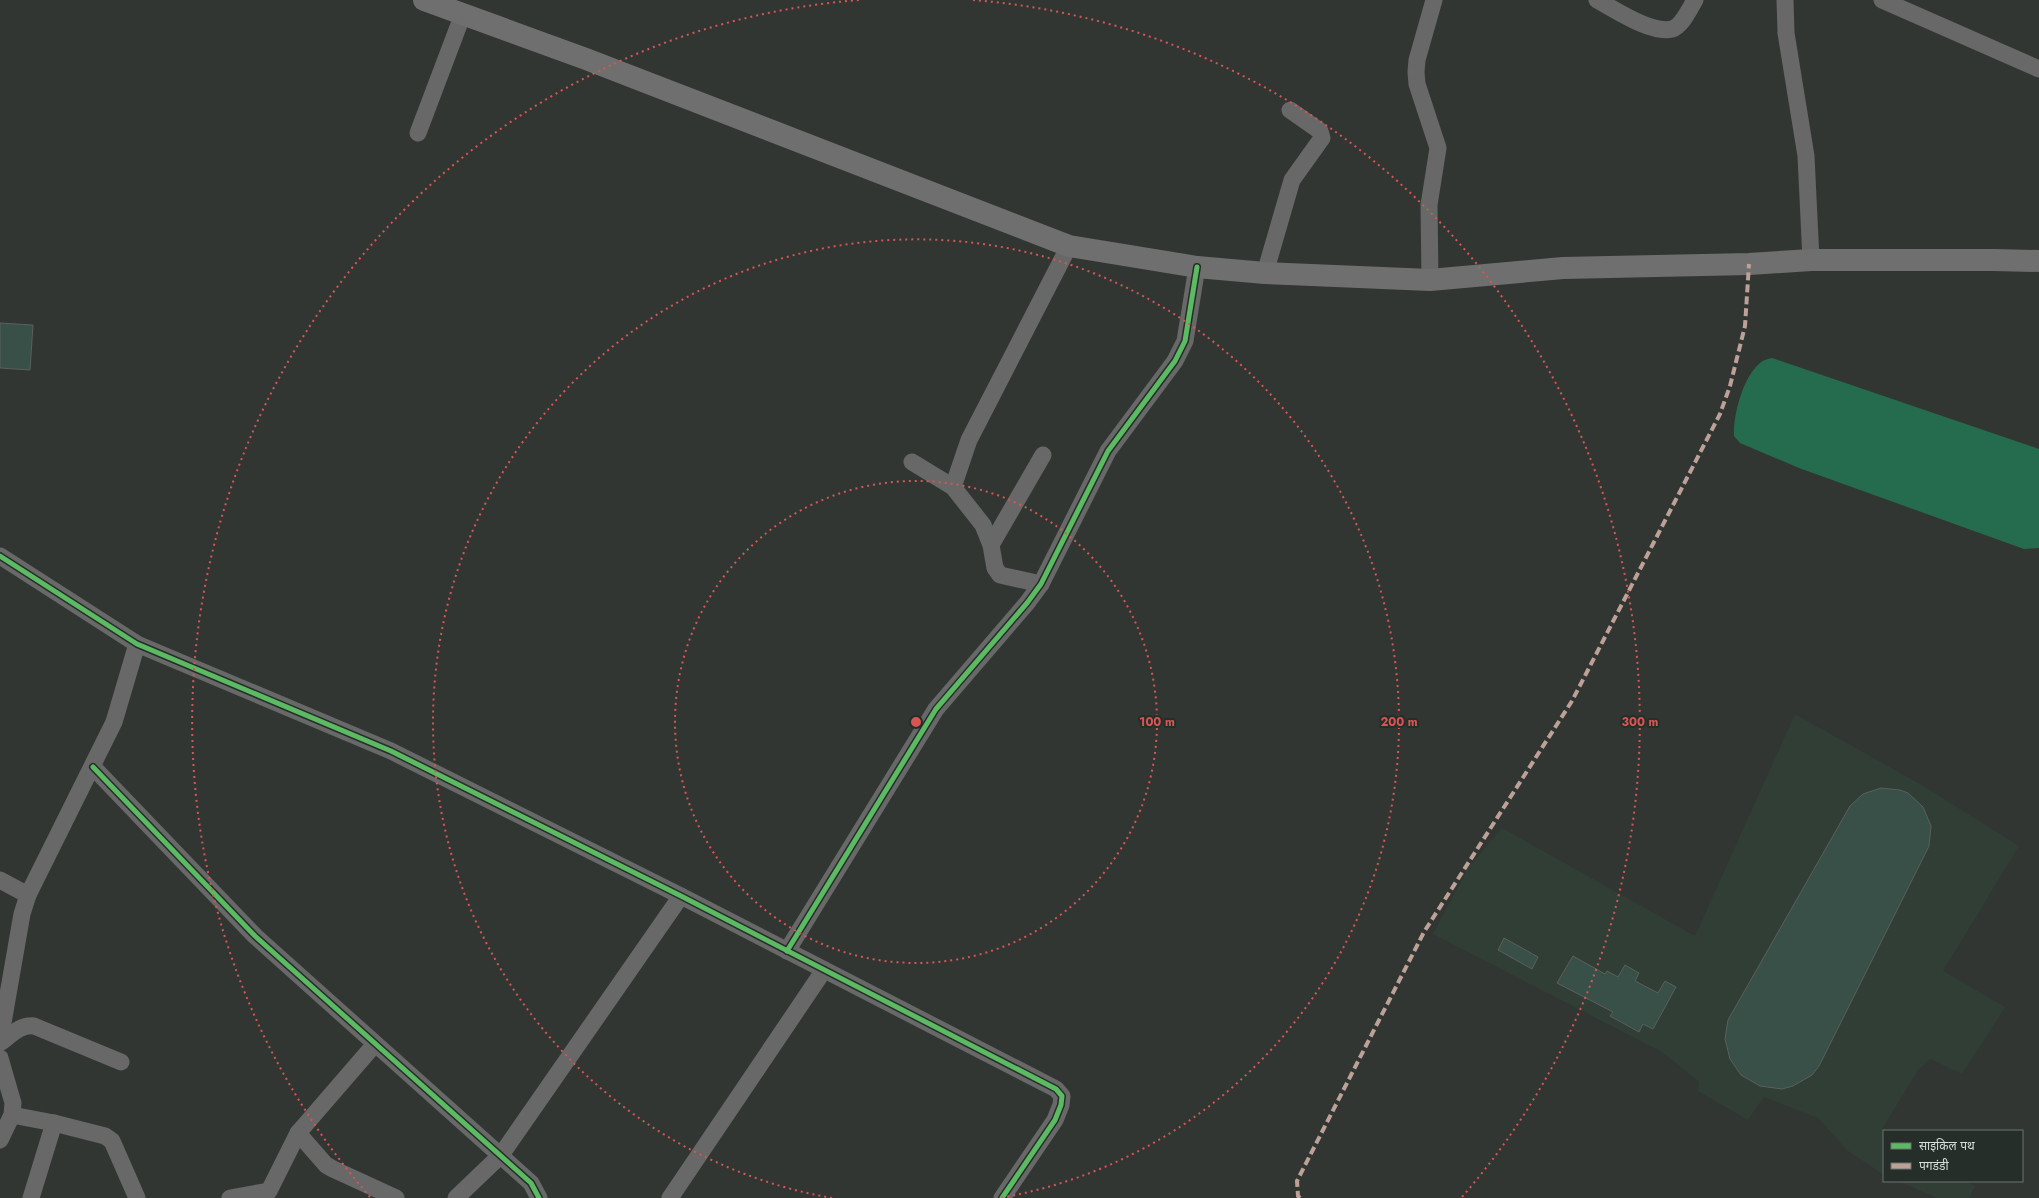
<svg xmlns="http://www.w3.org/2000/svg" width="2039" height="1198" viewBox="0 0 2039 1198" font-family="Jost,'Noto Sans Devanagari',sans-serif">
  <rect width="100%" height="100%" fill="#313633"/>
  <g fill="#303e36">
    <path d="M1795 714 1920 784 2019 846 1943 971 2005 1007 1962 1074 1930 1059 1918 1070 1882 1129 1885 1131 1884 1175 1848 1151 1818 1118 1764 1097 1748 1120 1698 1091 1699 1082 1662 1052 1433 934 1468 868 1502 828 1695 936Z"/>
    <path d="M1898 1181H1967L1975 1186 1969 1198H1937Z"/>
  </g>
  <path fill="#246c4d" d="M1772 358 2039 449V548L2024 549 1799 468 1740 443 1734 436C1733 415 1743 377 1760 363 1763 360 1768 359 1772 358Z"/>
  <g fill="#385047" stroke="#5b5f5d">
    <path d="M0 323 33 325 30 370 0 368Z"/>
    <path d="M1881 788 1900 790 1908 793 1923 807 1931 826 1929 846 1819 1066 1812 1075 1793 1086 1782 1089 1760 1086 1741 1075 1730 1059 1725 1039 1728 1020 1850 806 1863 794Z"/>
    <path d="M1504 938 1538 957 1532 969 1498 950Z"/>
    <path d="M1573 956 1605 974 1607 971 1618 977 1625 965 1639 973 1635 981 1658 993 1665 981 1676 987 1653 1029 1643 1024 1639 1032 1610 1016 1613 1012 1557 983Z"/>
  </g>
  <g fill="none" stroke-linecap="round" stroke-linejoin="round">
    <g stroke="#686868" stroke-width="17">
      <path d="M1597 0C1616 10 1651 34 1672 29 1682 26 1690 8 1695 0"/>
      <path d="M1785 0 1786 33 1806 156 1811 260"/>
      <path d="M1882 0 2039 69"/>
      <path d="M418 133 463 14"/>
      <path d="M1265 273 1292 180 1322 138 1320 131 1290 110"/>
      <path d="M1430 280 1429 205 1438 148 1417 84 1416 72 1417 60 1434 0"/>
      <path d="M912 462 953 487 983 525 991 545 995 568 1000 575 1041 584"/>
      <path d="M953 487 969 440 1069 246"/>
      <path d="M991 545 1043 455"/>
      <path d="M0 556 137 644 391 751 681 896 1056 1089 1062 1096 1061 1105 1055 1120 1002 1198"/>
      <path d="M93 767 255 936 531 1183 539 1198"/>
      <path d="M0 880 28 895"/>
      <path d="M787 951 936 709 1027 603 1041 584 1108 451 1175 361 1185 341 1197 267"/>
      <path d="M0 1040 22 914 28 895 114 722 137 644"/>
      <path d="M0 1043C11 1035 21 1024 34 1026L121 1062"/>
      <path d="M0 1058 13 1103 12 1115 0 1140"/>
      <path d="M12 1115 54 1123 105 1136 112 1141 137 1198"/>
      <path d="M298 1133 326 1165 333 1169 396 1198"/>
      <path d="M31 1198 54 1123"/>
      <path d="M230 1198 269 1191 298 1133 375 1044"/>
      <path d="M456 1198 501 1155 681 896"/>
      <path d="M670 1198 824 970"/>
    </g>
    <path stroke="#706f6f" stroke-width="22" d="M424 0 586 59 1069 246 1197 267 1265 273 1430 280 1563 268 1749 264 1811 260H1994L2039 261"/>
    <path stroke="#bda197" stroke-width="4" stroke-dasharray="8 4" stroke-linecap="butt" d="M1300 1198 1298 1196 1297 1181 1424 932 1572 701 1720 414 1730 386 1745 326 1749 264"/>
    <defs>
      <g id="cycleway">
        <path d="M0 556 137 644 391 751 681 896 1056 1089 1062 1096 1061 1105 1055 1120 1002 1198"/>
        <path d="M93 767 255 936 531 1183 539 1198"/>
        <path d="M787 951 936 709 1027 603 1041 584 1108 451 1175 361 1185 341 1197 267"/>
      </g>
    </defs>
    <use href="#cycleway" stroke="#252e29" stroke-width="8"/>
    <use href="#cycleway" stroke="#5cba63" stroke-width="5"/>
  </g>
  <g fill="none" stroke="#d75655" stroke-width="2" stroke-dasharray="2 4">
    <circle cx="916" cy="722" r="241"/>
    <path d="M832 1198A483 483 0 1 1 1000 1198"/>
    <path d="M370 1197A724 724 0 0 1 859 0M973 0A724 724 0 0 1 1462 1197"/>
  </g>
  <circle cx="916" cy="722" r="6" fill="#d75655" stroke="#252e29" stroke-width="2"/>
  <g font-size="12" text-anchor="middle" font-weight="bold" fill="#d75655" stroke="#252e29" stroke-width="4" stroke-linejoin="round" paint-order="stroke">
    <text x="1157" y="726">100 m</text>
    <text x="1399" y="726">200 m</text>
    <text x="1640" y="726">300 m</text>
  </g>
  <rect x="1883" y="1130" width="140" height="52" fill="#252e29" stroke="#6d7570"/>
  <rect x="1891" y="1143" width="20" height="6" fill="#5cba63" stroke="#6d7570"/>
  <text x="1919" y="1150" font-size="12" fill="#d9dfdb">साइकिल पथ</text>
  <rect x="1891" y="1163" width="20" height="6" fill="#bda197" stroke="#6d7570"/>
  <text x="1919" y="1170" font-size="12" fill="#d9dfdb">पगडंडी</text>
</svg>
